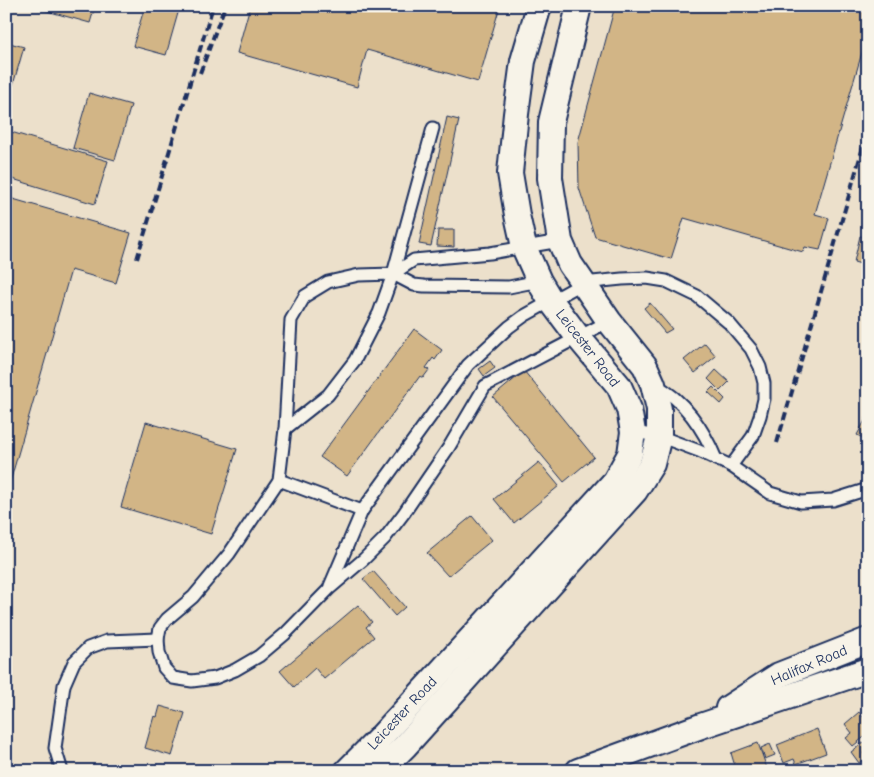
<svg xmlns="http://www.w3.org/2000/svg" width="874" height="777" viewBox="0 0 874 777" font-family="'Comic Neue',sans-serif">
  <rect width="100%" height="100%" fill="#ece0cb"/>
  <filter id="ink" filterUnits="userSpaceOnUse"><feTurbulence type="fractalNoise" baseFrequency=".02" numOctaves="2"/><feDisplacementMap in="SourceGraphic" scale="10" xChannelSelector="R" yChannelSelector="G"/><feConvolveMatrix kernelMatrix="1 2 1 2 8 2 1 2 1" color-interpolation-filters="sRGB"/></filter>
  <g filter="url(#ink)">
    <g fill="#d2b586" stroke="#1b2f5e">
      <path d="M29 6H95L90 23Z"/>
      <path d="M145 6H180L166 55 133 46Z"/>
      <path d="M250 6H500L478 82 367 50 357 87 237 53Z"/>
      <path d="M615 6H868V32L815 214 829 218 820 250 805 247 803 252 684 218 671 259 595 237 579 188 578 142Z"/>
      <path d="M6 42 24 47 6 109Z"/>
      <path d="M89 93 131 105 115 160 73 148Z"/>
      <path d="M447 117 459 120 431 246 419 244Z"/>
      <path d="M11 132 108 161 95 204 6 177V147Z"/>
      <path d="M6 197 131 233 116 283 71 270 6 496Z"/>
      <path d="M438 230H454V247L437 246Z"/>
      <path d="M860 236 868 237V266L854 262Z"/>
      <path d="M650 303 672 329 665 333 644 308Z"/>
      <path d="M414 329 442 350 435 360 433 358 426 368 429 370 423 378 420 376 347 476 320 457Z"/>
      <path d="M705 343 716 356 695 373 684 360Z"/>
      <path d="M490 361 495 368 484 376 479 369Z"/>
      <path d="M716 370 729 382 720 391 708 379Z"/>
      <path d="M524 371 594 457 564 482 493 397Z"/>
      <path d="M713 387 725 399 721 404 708 392Z"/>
      <path d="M868 415V430L863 438 857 435Z"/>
      <path d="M146 422 237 449 211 534 121 507Z"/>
      <path d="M539 462 559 486 514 523 494 499Z"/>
      <path d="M472 516 492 540 448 576 427 553Z"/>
      <path d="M373 571 405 607 395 616 363 579Z"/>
      <path d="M358 605 372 622 366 627 374 637 324 679 315 668 294 687 280 671Z"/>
      <path d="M160 706 185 713 172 756 145 748 154 716 157 717Z"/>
      <path d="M859 712 868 723V734L853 746 846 738 852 733 845 724Z"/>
      <path d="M817 729 826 753 796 764 794 759 784 763 777 745Z"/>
      <path d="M864 742 868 747V749L863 753 866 757 859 763 851 752Z"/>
      <path d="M758 743 768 771H734L732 765 734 763 731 753Z"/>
      <path d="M770 744 775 755 765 759 761 748Z"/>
    </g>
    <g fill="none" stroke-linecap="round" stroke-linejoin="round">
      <defs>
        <g id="service">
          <path d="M393 274 414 260 490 253 560 241"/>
          <path d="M539 281 509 287 424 286 414 285 393 274 359 275 328 282 305 296 291 320 285 429 279 480 229 554 193 597 167 619 160 628 158 639 159 652 164 668 173 678 192 681 215 678 235 670 259 656 285 634 330 588 364 559 385 538 404 513 449 447 485 386 609 321"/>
          <path d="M655 385C684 399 704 430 716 459"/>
          <path d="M285 429 328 395 355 360 379 313 393 274 433 128"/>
          <path d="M633 432 659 436 699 451 731 466 770 493 801 502 833 500 868 489"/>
          <path d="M279 480 362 511"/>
          <path d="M330 586 362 511 468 365 509 327 524 316 583 283 622 279 647 278 666 281 697 296 729 323 751 349 760 367 764 383V399L760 416 753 436 731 466"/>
          <path d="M62 771 55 748 64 685 74 662 88 648 107 641 158 639"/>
        </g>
        <g id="minor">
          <path d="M728 708 779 675 868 640"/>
          <path d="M347 771 378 740 615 481 630 454 633 432 629 409 619 386 578 337 551 301 539 281 524 247 517 215 510 173 516 114 523 61 539 6"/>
          <path d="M380 771 405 746 635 491 652 464 659 436V409L653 384 645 366 609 321 570 264 560 241 550 178 551 122 579 6"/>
          <path d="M578 771 701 726 868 670"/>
        </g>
      </defs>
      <use href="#service" stroke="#1b2f5e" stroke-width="15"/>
      <use href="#minor" stroke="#1b2f5e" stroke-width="28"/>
      <use href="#service" stroke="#f7f3e8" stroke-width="11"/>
      <use href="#minor" stroke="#f7f3e8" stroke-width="24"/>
      <g stroke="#1b2f5e" stroke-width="4" stroke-dasharray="8 4" stroke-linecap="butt">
        <path d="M200 73 225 6"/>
        <path d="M137 259 213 6"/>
        <path d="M777 443 868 130"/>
      </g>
    </g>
  </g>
  <g text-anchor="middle" stroke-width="4" stroke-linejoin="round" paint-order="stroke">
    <g font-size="15" fill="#1b2f5e" stroke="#f7f3e8">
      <text transform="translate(588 348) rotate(52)" y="5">Leicester Road</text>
      <text transform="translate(809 665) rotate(-23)" y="5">Halifax Road</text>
      <text transform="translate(402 713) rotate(-47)" y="5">Leicester Road</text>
    </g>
  </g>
  <rect width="874" height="777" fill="none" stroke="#f7f3e8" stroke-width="25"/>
  <rect x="12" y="12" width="849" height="752" fill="none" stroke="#1b2f5e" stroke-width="2" filter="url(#ink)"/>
</svg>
